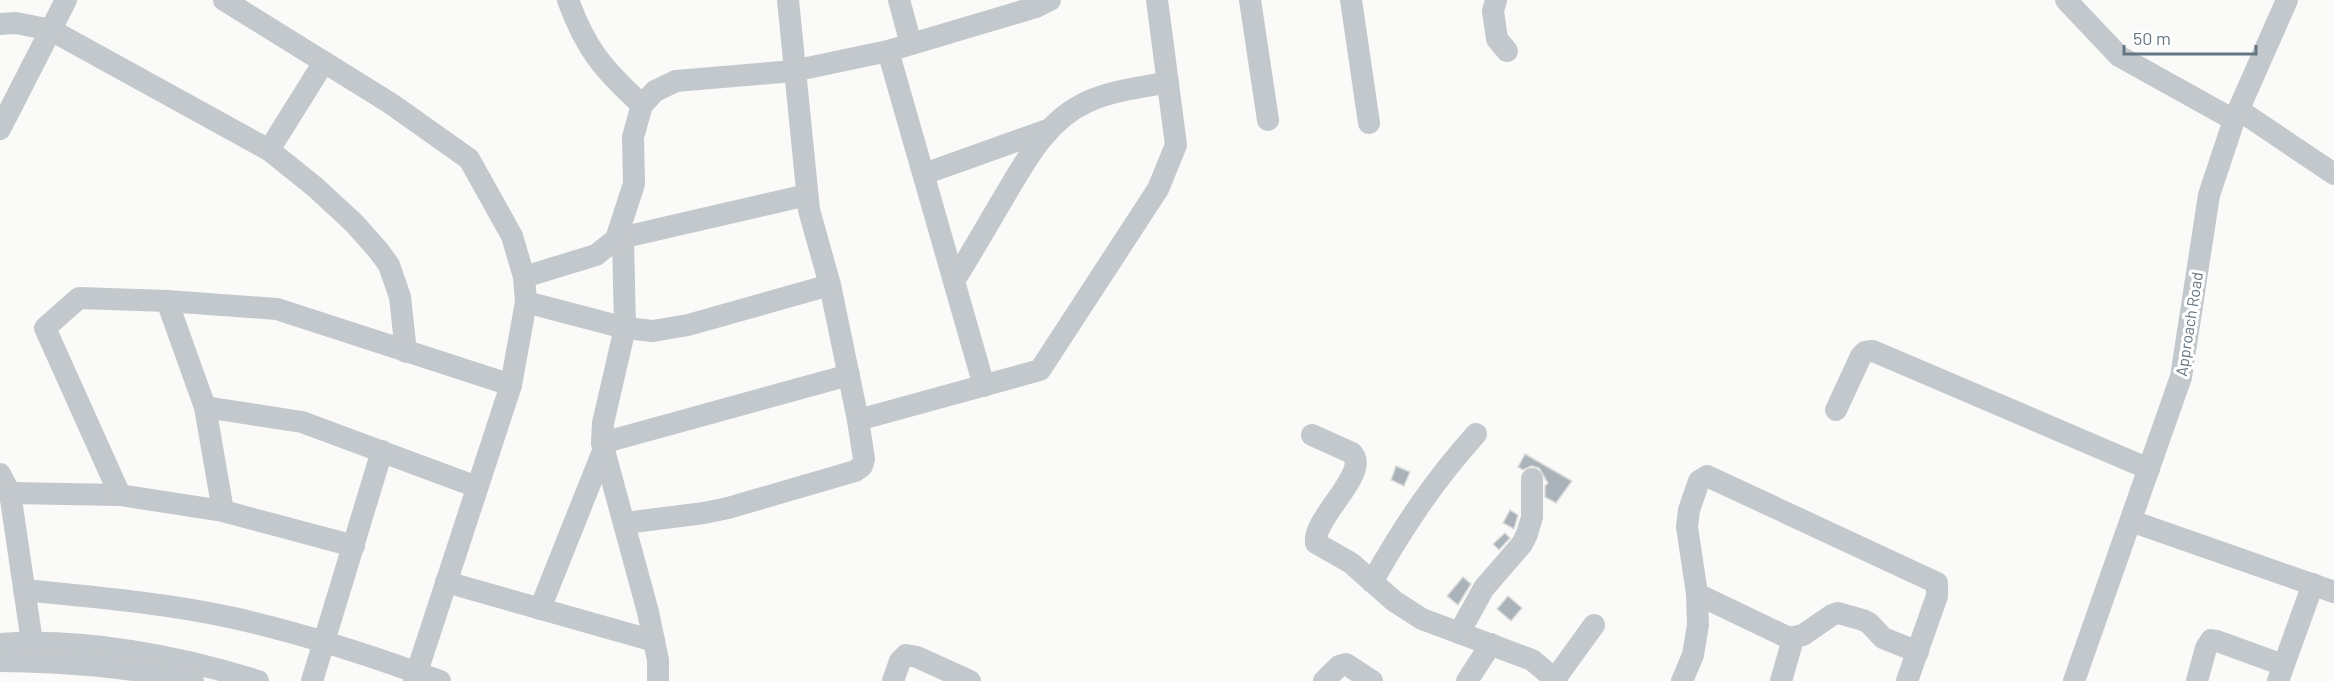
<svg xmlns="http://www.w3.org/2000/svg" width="2334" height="681" viewBox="0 0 2334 681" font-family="Barlow,sans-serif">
  <rect width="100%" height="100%" fill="#fafaf8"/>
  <g fill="#aab3b9" stroke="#dcdcda" stroke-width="1.5">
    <path d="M1525 454 1572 481 1556 503 1545 497V486L1548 483 1539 468 1531 466 1523 470 1518 467Z"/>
    <path d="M1396 466 1410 472 1404 486 1391 480Z"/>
    <path d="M1510 510 1518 515 1514 529 1503 523Z"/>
    <path d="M1505 533 1510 538 1499 550 1493 544Z"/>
    <path d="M1463 577 1471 584 1458 605 1447 596Z"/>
    <path d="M1508 596 1522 608 1511 621 1497 609Z"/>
  </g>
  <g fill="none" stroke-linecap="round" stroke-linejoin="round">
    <g stroke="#c3c8cc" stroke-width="22">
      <path d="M224 0 390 103 469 159 512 236 524 277 526 302 511 385 414 681"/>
      <path d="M568 0C586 50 604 70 642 105"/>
      <path d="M788 0 809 210 830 285 858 420 1040 370 1158 189 1176 145 1157 0"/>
      <path d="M899 0 911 44"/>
      <path d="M1250 0 1268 120"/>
      <path d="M1351 0 1369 123"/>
      <path d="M1496 0 1493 11 1497 39 1507 51"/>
      <path d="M2066 0 2119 56 2234 120"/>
      <path d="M0 24 16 23 51 30 269 150 315 187 354 223 378 250 389 265 400 297 406 352"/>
      <path d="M888 51 984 386"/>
      <path d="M2239 110 2334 174"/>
      <path d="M0 129 66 0"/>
      <path d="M269 150 324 62"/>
      <path d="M924 174 1050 129"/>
      <path d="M623 238 625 328 603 423 602 443 648 612 658 660V681"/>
      <path d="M616 239 807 195"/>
      <path d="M524 277 596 255 616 239 634 184 633 137 642 105 655 91 676 81 793 71 888 51 1036 7 1050 0"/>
      <path d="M954 281C970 255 986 228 1001 202 1024 164 1045 121 1087 102 1112 90 1141 88 1168 82"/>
      <path d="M167 301 205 407 223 511"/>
      <path d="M526 302 625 328 653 331 688 325 830 285"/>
      <path d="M205 407 302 422 477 487"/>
      <path d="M1836 410 1861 356 1865 352 1873 351 2149 469"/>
      <path d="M1312 435 1352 453C1371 473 1312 518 1316 543L1351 563 1394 601 1422 619 1532 660 1557 681"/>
      <path d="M602 443 849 375"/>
      <path d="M0 474 10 493 32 642"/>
      <path d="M10 493 120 495 223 511 354 546"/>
      <path d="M120 495 45 328 79 298 167 301 277 309 511 385"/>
      <path d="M2131 521 2334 592"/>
      <path d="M625 523 704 513 728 508 855 471 862 466 864 459 858 420"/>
      <path d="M446 582 654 641"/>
      <path d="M1372 582C1404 526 1433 482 1476 434"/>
      <path d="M24 590C94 597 165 603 234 618 304 634 373 656 440 681"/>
      <path d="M1697 594 1789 638 1803 635 1832 615 1838 613 1863 620 1869 623 1883 638 1918 652"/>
      <path d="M540 609 603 451"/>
      <path d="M1459 633 1484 588 1522 544 1527 534 1532 517V479"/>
      <path d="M0 644C83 638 179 656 258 681"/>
      <path d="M0 661C65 662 129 666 193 681"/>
      <path d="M1555 679 1594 625"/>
      <path d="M312 681 382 451"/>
      <path d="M893 681 900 661 906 655 917 657 970 681"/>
      <path d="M1324 681 1339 666 1346 664 1372 681"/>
      <path d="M1467 681 1491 644"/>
      <path d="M1682 681 1693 655 1698 625 1697 594 1687 527 1689 510 1699 481 1707 476 1937 583V596L1907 681"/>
      <path d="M1781 681 1793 639"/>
      <path d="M2074 681 2181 377 2209 195 2234 120 2287 0"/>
      <path d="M2197 681 2206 648 2211 640 2217 641 2283 665"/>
      <path d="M2278 681 2313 584"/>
    </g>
  </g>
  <g text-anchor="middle" stroke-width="6" stroke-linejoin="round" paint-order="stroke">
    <g font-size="16" fill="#657683" stroke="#fff">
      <text transform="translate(2189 324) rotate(-81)" y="6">Approach Road</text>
    </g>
  </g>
  <path d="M2124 45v9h132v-9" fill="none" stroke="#657683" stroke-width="3"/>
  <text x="2133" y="45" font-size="18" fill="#657683" stroke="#ffffff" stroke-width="4.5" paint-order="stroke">50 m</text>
</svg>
